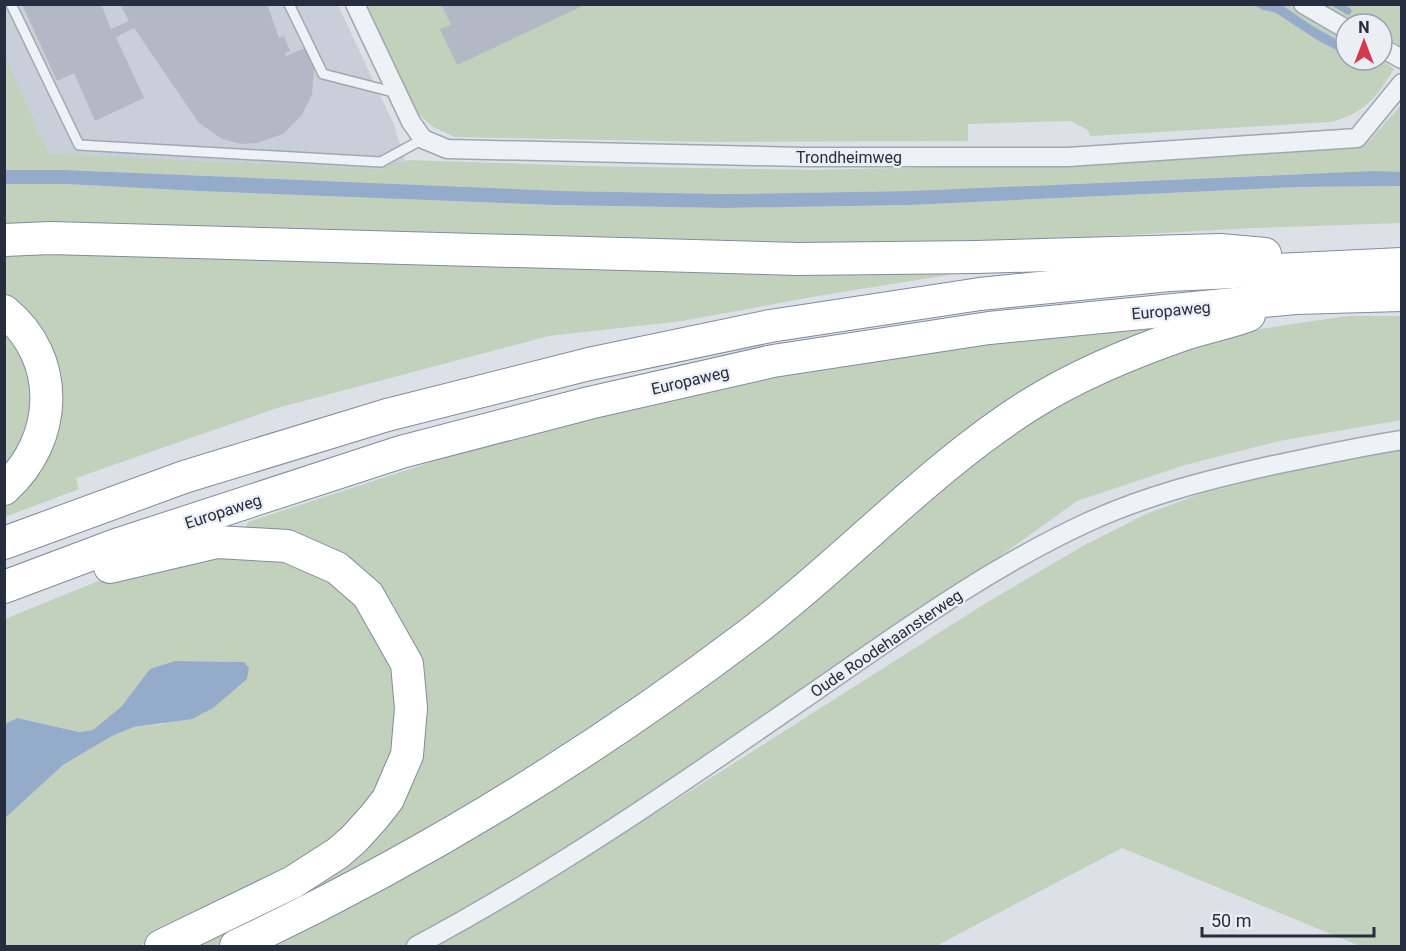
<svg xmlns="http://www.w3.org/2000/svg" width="1406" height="951" viewBox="0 0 1406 951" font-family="Roboto,sans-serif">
  <rect width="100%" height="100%" fill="#dce0e7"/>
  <path fill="#c9cfd9" d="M4 5H338L394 125 411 180 24 161 5 119Z"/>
  <g fill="#c1d1bc">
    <path d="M366 5H1253L1263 10 1276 13 1317 40 1346 55V60H1382L1394 69C1377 97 1364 114 1331 122L1090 136 1088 130 1071 121 968 124V141L711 142 455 137 433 127 416 112Z"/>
    <path d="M1282 5H1289L1346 38V45L1311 25Z"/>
    <path d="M1323 5H1401V46L1382 35V24H1360Z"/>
    <path d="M4 54 49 154 378 169 409 160 588 166 812 170 1058 164 1347 147 1369 141 1401 105V172L1299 174 910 191 726 194 562 191 65 170H5Z"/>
    <path d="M4 184H65L199 191 554 205 725 208 910 205 1299 187 1401 186 1402 223 1254 228 1036 240 805 247 5 229Z"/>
    <path d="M4 250 968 272 823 295 682 321 549 336 277 408 76 478 79 489 5 517V502C18 492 33 482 42 468 61 438 67 399 56 365 53 356 45 346 40 337 28 318 23 309 5 295Z"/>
    <path d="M1219 316 1135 343 823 562 619 716 298 907 215 946H183L292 893 421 755 426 726V687L421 660 394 606 371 581 244 530 248 522 483 445 763 377 936 347Z"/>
    <path d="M1347 316H1401V420L1279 441 1185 465 1077 501 926 609 605 828 404 946H258L364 893 1028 417 1140 361 1241 332Z"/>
    <path d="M5 326 26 353 36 419 5 476Z"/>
    <path d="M1401 447V946H1360L1122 848 936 946H435L536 889 986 603 1083 546 1146 514 1200 494 1294 470Z"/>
    <path d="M206 553 274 557 333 580 354 599 397 668 401 724 386 775 343 832 255 890 139 946H5L4 818 63 765 112 736 134 727 163 724 244 662 175 661 150 670 122 706 93 730 79 732 17 718 5 724V619L128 569Z"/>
  </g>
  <g fill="#94acca">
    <path d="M1253 5H1282L1311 25 1346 45V55L1317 40 1276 13 1263 10Z"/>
    <path d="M4 170H65L562 191 726 194 910 191 1375 171 1401 172 1402 186 1299 187 910 205 725 208 554 205 199 191 65 184H5Z"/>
    <path d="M175 661 244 662 249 668 247 679 213 708 192 719 134 727 112 736 63 765 5 818V724L17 718 79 732 93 730 122 706 150 669Z"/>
  </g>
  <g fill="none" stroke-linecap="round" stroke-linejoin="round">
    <path stroke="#94acca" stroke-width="7" d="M1336 4 1348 11"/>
  </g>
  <g fill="#b3b9c4">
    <path d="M22 4H101L111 29 129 21 120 4H267L279 38 284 36 290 51 285 53 286 56 307 47 314 67 312 94 302 115 283 134 257 143 242 144 222 139 199 123 134 28 116 37 144 98 95 121 74 73 57 81Z"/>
    <path d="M441 4H587L457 65 440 29 451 25Z"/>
  </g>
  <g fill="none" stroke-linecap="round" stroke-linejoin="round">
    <defs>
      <g id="service">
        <path d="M11 4 79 145 381 162 423 139"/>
        <path d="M289 4 323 74 397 93"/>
      </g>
      <g id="minor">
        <path d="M355 4 411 122 423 139 447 149 803 157H1068L1357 138 1402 83"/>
        <path d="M1303 4 1346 29"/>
        <path d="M1382 48 1402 59"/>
        <path d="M416 946C555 872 684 782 814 692 902 631 989 568 1086 523 1144 496 1207 480 1269 466 1313 457 1357 447 1402 440"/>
      </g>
      <g id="trunk">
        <path d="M4 240 50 238 798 259 977 257 1220 250 1265 254"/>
        <path d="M4 311C62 358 59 440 4 489"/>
        <path d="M4 543 184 477 387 415 589 364 770 326 980 294 1169 275 1402 264"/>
        <path d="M110 567 217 542 287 546 337 568 368 595 407 664 411 708 407 755 388 799 374 817 354 839 338 853 293 882 161 946"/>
        <path d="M4 587 116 545 401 452 589 403 773 361 989 328 1295 298 1402 295"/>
        <path d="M236 946C418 860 590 755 751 633 847 560 929 468 1031 404 1079 374 1133 352 1185 334 1206 327 1228 323 1249 315"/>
      </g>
    </defs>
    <use href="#service" stroke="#a1a7b1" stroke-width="12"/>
    <use href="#minor" stroke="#a1a7b1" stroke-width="21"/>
    <use href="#trunk" stroke="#828c9e" stroke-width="34"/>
    <use href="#service" stroke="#eef1f5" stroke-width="9"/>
    <use href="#minor" stroke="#eef1f5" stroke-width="18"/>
    <use href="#trunk" stroke="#fff" stroke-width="32"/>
  </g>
  <g text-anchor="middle" stroke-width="4.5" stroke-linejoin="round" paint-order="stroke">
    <g font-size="16" fill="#252d3e" stroke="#ebeff5">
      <text x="849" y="163">Trondheimweg</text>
      <text transform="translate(1171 310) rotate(-5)" y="6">Europaweg</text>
      <text transform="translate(690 380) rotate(-13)" y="6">Europaweg</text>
      <text transform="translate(223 511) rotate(-18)" y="6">Europaweg</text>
      <text transform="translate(886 643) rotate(-34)" y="6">Oude Roodehaansterweg</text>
    </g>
  </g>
  <rect width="1406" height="951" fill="none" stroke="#252d3e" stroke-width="12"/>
  <g transform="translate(1364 42)"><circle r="28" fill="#ebeff5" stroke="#9ca1ac" stroke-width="1.5"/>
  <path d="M0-4.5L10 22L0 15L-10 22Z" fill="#d6374a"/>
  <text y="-9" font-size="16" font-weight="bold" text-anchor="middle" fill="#252d3e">N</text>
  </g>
  <path d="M1202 927v9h172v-9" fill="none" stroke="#252d3e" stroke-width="3"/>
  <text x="1211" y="927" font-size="18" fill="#252d3e" stroke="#ebeff5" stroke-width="4.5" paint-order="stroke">50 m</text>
</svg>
